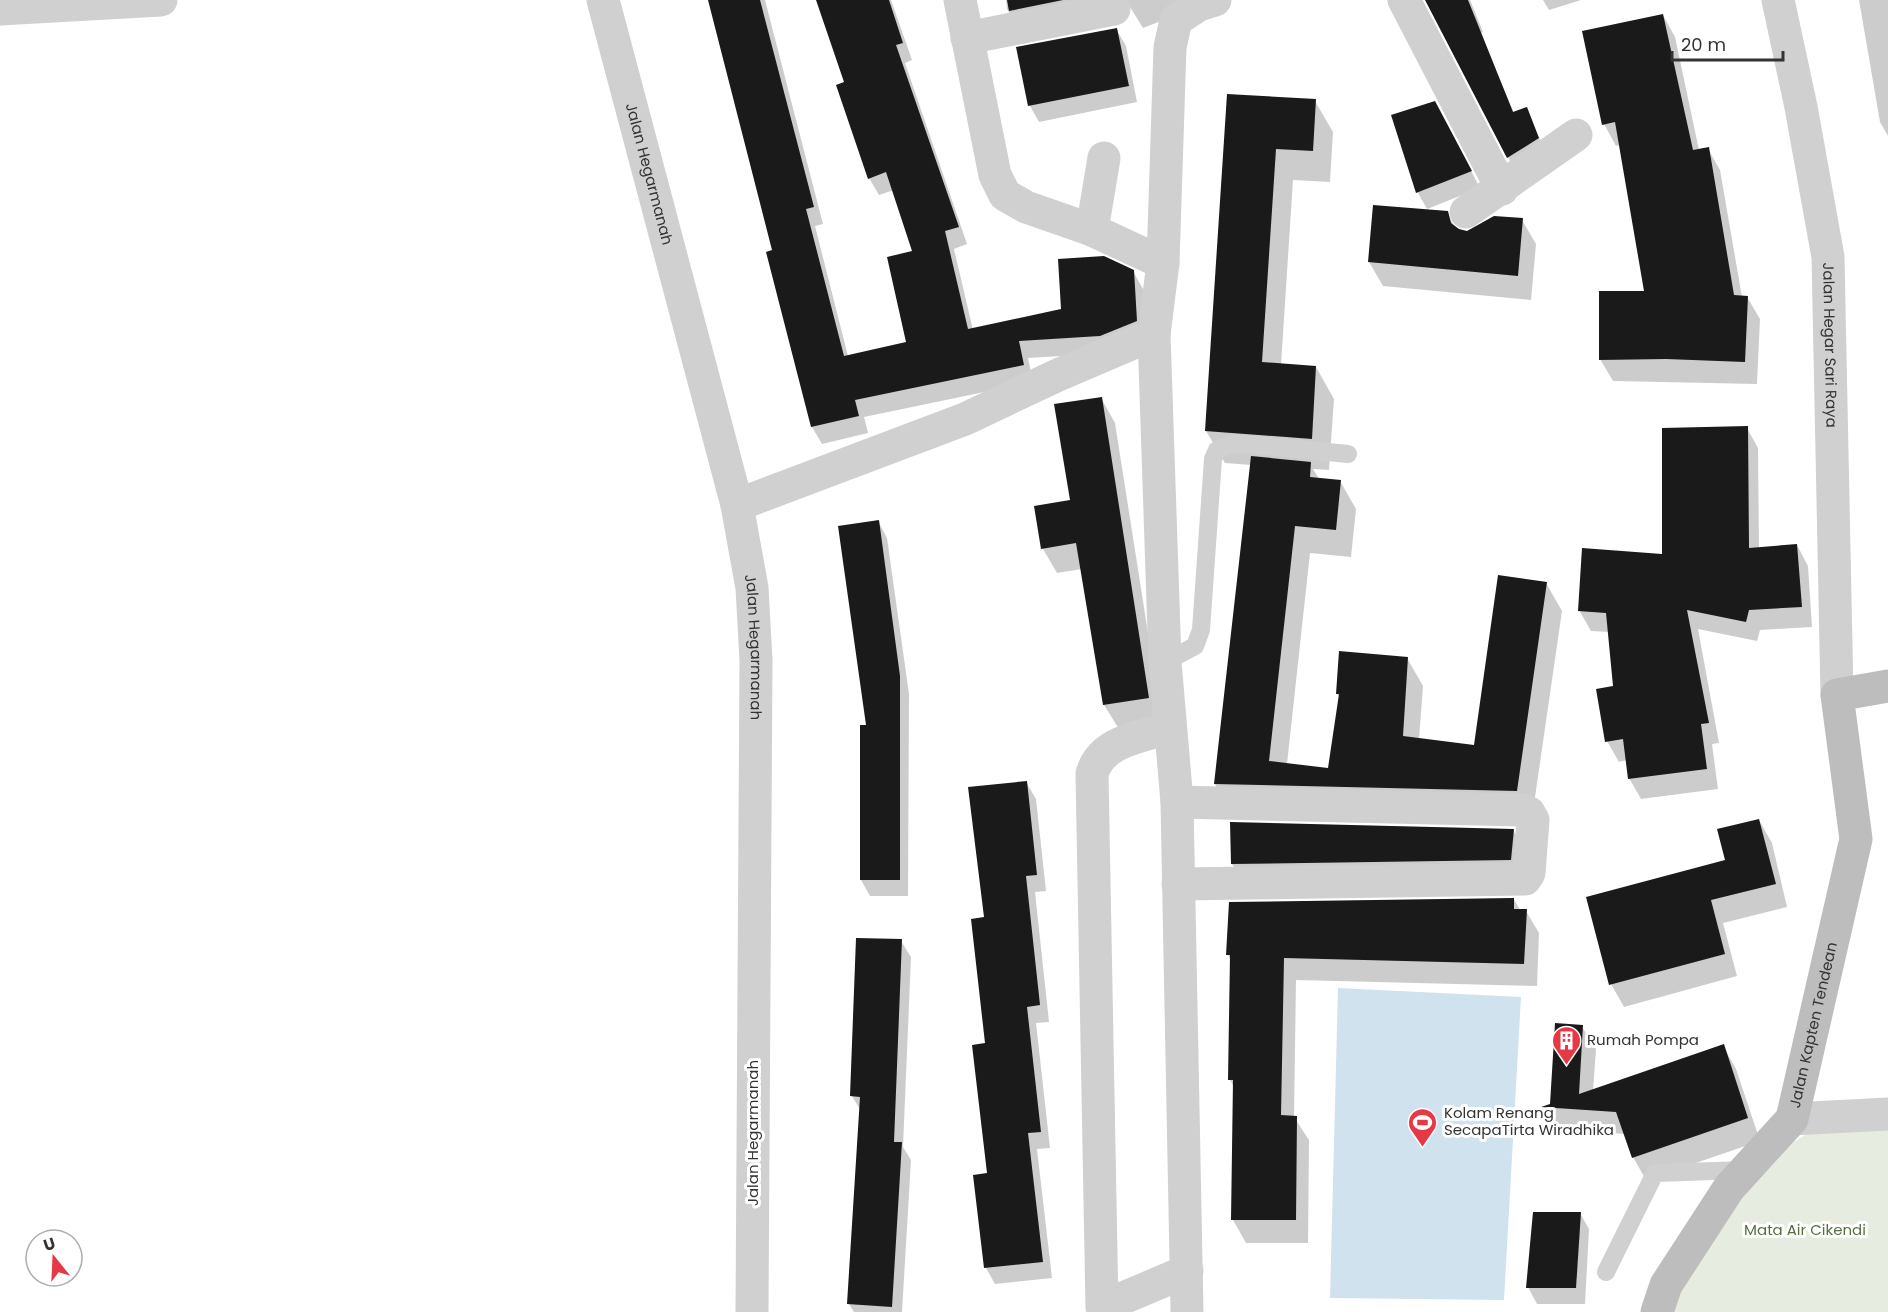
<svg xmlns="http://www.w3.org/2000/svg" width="1888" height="1312" viewBox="0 0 1888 1312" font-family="Poppins,sans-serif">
  <rect width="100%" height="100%" fill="#fff"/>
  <path fill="#e6ecdf" d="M1888 1123V1312H1670L1741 1170 1775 1154 1816 1128Z"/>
  <path fill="#cfe2ee" d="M1338 988 1521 997 1504 1300 1330 1298Z"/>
  <g fill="#0003">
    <path d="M709 0H765L823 224 815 226 848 356 908 343 914 252 894 190 879 195 869 178 846 83 817 0H891L912 60 905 63 967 244 954 249 973 330 1063 310 1133 271 1143 289 1146 338 1111 353 1028 358 1033 382 864 417 868 433 822 444 812 427 768 253 774 251Z"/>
    <path d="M1006 0H1215L1143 28 1130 7 1017 26 1007 9Z"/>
    <path d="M1427 0H1470L1483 32 1450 42Z"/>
    <path d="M1543 0H1581L1549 10Z"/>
    <path d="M1859 0H1888V136L1880 122Z"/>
    <path d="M1663 15 1675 37 1699 150 1708 149 1720 170 1742 297H1747L1760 319 1757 384 1613 381 1600 359 1645 293 1620 145 1616 146 1604 124Z"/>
    <path d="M1116 29 1126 46 1137 102 1039 122 1030 106 1018 49Z"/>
    <path d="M1489 54 1514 113 1526 108 1544 149 1514 168 1508 157Z"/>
    <path d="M1228 95 1315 101 1333 132 1330 182 1293 180 1281 365 1316 367 1334 399 1329 470 1313 469 1319 479 1340 481 1356 509 1351 557 1310 553 1287 764 1330 769 1340 698 1337 694 1407 658 1423 686 1419 739 1475 747 1546 583 1562 611 1532 818 1231 811 1215 784 1251 465 1225 463 1206 431Z"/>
    <path d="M1393 116 1444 119 1480 188 1427 209 1418 193Z"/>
    <path d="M1447 213 1456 229 1467 232 1522 220 1536 244 1531 300 1383 286 1369 262Z"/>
    <path d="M1101 398 1115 423 1162 722 1119 729 1104 705 1082 569 1057 573 1043 549 1035 507 1072 501Z"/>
    <path d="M1747 428 1758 448 1759 548 1797 545 1808 566 1812 627 1760 630 1757 641 1698 629 1719 743 1712 744 1718 789 1641 799 1629 778 1627 760 1619 762 1607 741 1615 687 1609 632 1591 631 1579 610 1664 555Z"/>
    <path d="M878 521 887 538 909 694 908 896H870L861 880 862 727H867Z"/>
    <path d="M1026 782 1036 799 1046 891 1035 892 1049 1022 1036 1023 1050 1148 1037 1149 1052 1278 995 1284 986 1268 975 1176 988 1174 985 919Z"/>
    <path d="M1759 820 1772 843 1787 907 1723 923 1737 976 1624 1007 1611 984 1726 862Z"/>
    <path d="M1231 824 1513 830 1527 854 1524 884 1247 888 1232 864Z"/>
    <path d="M1514 899 1520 910 1526 911 1539 933 1537 986 1296 980 1294 1117 1309 1140 1308 1243H1246L1233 1220 1235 1089 1230 1080 1231 961 1228 955Z"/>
    <path d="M901 941 911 957 903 1147 911 1160 902 1312H854L849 1304 861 1111 852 1096Z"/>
    <path d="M1582 1027 1596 1049 1593 1091 1723 1046 1736 1069 1760 1141 1646 1180 1633 1157 1625 1134 1556 1129 1544 1108 1551 1105Z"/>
    <path d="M1580 1213 1589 1229 1585 1304H1537L1528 1287Z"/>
  </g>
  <g fill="#1a1a1a">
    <path d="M708 0H760L814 207 806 209 844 356 906 342 887 257 912 251 886 172 868 179 836 85 844 82 816 0H889L903 43 896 45 959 227 945 231 968 329 1061 309 1058 259 1104 256 1134 270 1137 321 1100 336 1019 341 1024 365 855 400 859 416 811 427 766 252 772 250Z"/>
    <path d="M1007 0H1063L1009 11Z"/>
    <path d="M1425 0H1468L1513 112 1527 107 1539 138 1507 158Z"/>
    <path d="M1663 14 1693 150 1709 147 1734 295 1748 296 1745 362 1666 359 1599 360V291H1644L1615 122 1602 125 1582 31Z"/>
    <path d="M1117 28 1129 86 1028 106 1016 47Z"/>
    <path d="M1227 94 1316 99 1313 151 1276 149 1262 362 1316 366 1312 439 1205 431Z"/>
    <path d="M1435 101 1472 171 1416 193 1391 115Z"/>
    <path d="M1373 205 1448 211 1451 223 1459 229 1467 231 1494 216 1523 218 1518 276 1368 262Z"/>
    <path d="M1102 397 1149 698 1103 705 1076 543 1041 549 1034 506 1070 500 1054 404Z"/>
    <path d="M1748 426 1749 548 1797 544 1802 607 1749 610 1746 622 1687 610 1709 723 1701 724 1707 769 1628 779 1623 739 1605 742 1596 689 1613 686 1606 613 1578 611 1582 548 1662 554V428Z"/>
    <path d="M1251 456 1311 462 1310 477 1341 480 1336 530 1295 526 1269 761 1328 768 1339 694H1336L1339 651 1408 657 1403 736 1474 745 1498 575 1547 582 1517 791 1214 784Z"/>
    <path d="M879 520 900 676V880H860V725H866L838 526Z"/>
    <path d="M1027 781 1037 875 1026 876 1040 1005 1027 1007 1041 1132 1028 1133 1043 1262 984 1268 973 1175 987 1173 972 1045 985 1043 971 919 984 917 968 787Z"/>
    <path d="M1759 819 1776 884 1711 900 1725 954 1609 985 1586 897 1725 860 1717 829Z"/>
    <path d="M1230 822 1514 829 1511 860 1231 864Z"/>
    <path d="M1514 898V909H1527L1524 964 1284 958 1281 1115 1297 1116 1296 1220H1231L1233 1080H1228L1230 955H1226L1229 902Z"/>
    <path d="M856 938 902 939 894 1142H902L892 1307 847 1304 860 1097 850 1096Z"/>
    <path d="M1555 1023 1583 1025 1579 1094 1724 1044 1748 1118 1632 1158 1616 1112 1541 1107 1550 1104Z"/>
    <path d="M1533 1212H1581L1576 1288H1526Z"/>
  </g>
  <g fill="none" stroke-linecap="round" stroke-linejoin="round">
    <g stroke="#d0d0d0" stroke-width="18">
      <path d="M1165 662 1195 646 1201 630 1213 459 1217 450 1235 443 1348 454"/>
      <path d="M1606 1272 1655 1173 1745 1170"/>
    </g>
    <g stroke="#d0d0d0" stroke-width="33">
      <path id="s1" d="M603 0 737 505 752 588 756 660 752 1312"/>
      <path d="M960 0 995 175 1005 195 1026 207 1092 230 1163 263 1154 334 1165 662 1177 802 1187 1312"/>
      <path d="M1404 0 1502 189"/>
      <path id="s2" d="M1778 0 1801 107 1828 257 1837 695"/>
      <path d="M0 9 161 0"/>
      <path d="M967 38 1114 9"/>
      <path d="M1466 212 1576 135"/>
      <path d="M1092 230 1104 158"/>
      <path d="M1163 263 1170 47 1176 20 1199 5 1215 0"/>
      <path d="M737 505 965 419 1058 375 1154 334"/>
      <path d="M1169 728C1140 737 1101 741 1092 774L1102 1307 1187 1271"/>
      <path d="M1177 802 1522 810 1529 813 1533 820 1529 873 1525 879 1178 884"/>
      <path d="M1792 1119 1888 1114"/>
    </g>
    <path stroke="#bdbdbd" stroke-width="33" id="s3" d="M1657 1312 1666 1285 1729 1188 1792 1119 1856 839 1837 695 1888 686"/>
  </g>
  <defs>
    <symbol id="building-pin" viewBox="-11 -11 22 30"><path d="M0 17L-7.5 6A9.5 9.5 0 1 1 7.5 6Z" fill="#e63946" stroke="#fff"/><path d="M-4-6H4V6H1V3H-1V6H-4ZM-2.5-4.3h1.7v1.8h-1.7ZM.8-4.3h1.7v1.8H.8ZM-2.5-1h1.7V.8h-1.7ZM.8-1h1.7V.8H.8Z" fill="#fff"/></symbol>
    <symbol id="stadium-pin" viewBox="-11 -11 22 30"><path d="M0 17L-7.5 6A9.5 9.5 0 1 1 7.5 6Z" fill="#e63946" stroke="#fff"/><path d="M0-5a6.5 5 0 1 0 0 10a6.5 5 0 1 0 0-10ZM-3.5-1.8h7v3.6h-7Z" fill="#fff"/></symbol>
  </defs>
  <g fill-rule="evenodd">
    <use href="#building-pin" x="1550" y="1024" width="33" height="45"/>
    <use href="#stadium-pin" x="1406" y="1106" width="33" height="45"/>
  </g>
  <g text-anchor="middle" stroke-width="6" stroke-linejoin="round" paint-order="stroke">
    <g font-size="15" fill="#333" stroke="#fff">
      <text dy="5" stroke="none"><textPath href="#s1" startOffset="180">Jalan Hegarmanah</textPath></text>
      <text dy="5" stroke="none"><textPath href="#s2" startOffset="350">Jalan Hegar Sari Raya</textPath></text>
      <text dy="5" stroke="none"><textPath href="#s1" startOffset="666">Jalan Hegarmanah</textPath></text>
      <text dy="5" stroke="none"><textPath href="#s3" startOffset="334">Jalan Kapten Tendean</textPath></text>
      <text transform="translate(753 1133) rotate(-90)" y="5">Jalan Hegarmanah</text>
    </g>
    <g font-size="15" fill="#333" stroke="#fff" text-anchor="start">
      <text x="1587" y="1045">Rumah Pompa</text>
      <text x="1444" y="1118">Kolam Renang<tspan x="1444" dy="17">SecapaTirta Wiradhika</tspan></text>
    </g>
    <g font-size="15" fill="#56703f" stroke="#fff">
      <text x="1805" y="1235">Mata Air Cikendi</text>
    </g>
  </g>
  <g transform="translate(54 1258) rotate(342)"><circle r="28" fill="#ffffff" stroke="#adadad" stroke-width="1.5"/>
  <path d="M0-4.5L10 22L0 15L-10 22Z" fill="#e63946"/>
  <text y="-9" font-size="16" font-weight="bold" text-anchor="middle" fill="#333333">U</text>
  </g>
  <path d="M1672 51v9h111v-9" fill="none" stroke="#333333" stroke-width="3"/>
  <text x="1681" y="51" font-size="18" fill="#333333" stroke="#ffffff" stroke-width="4.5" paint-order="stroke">20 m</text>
</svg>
